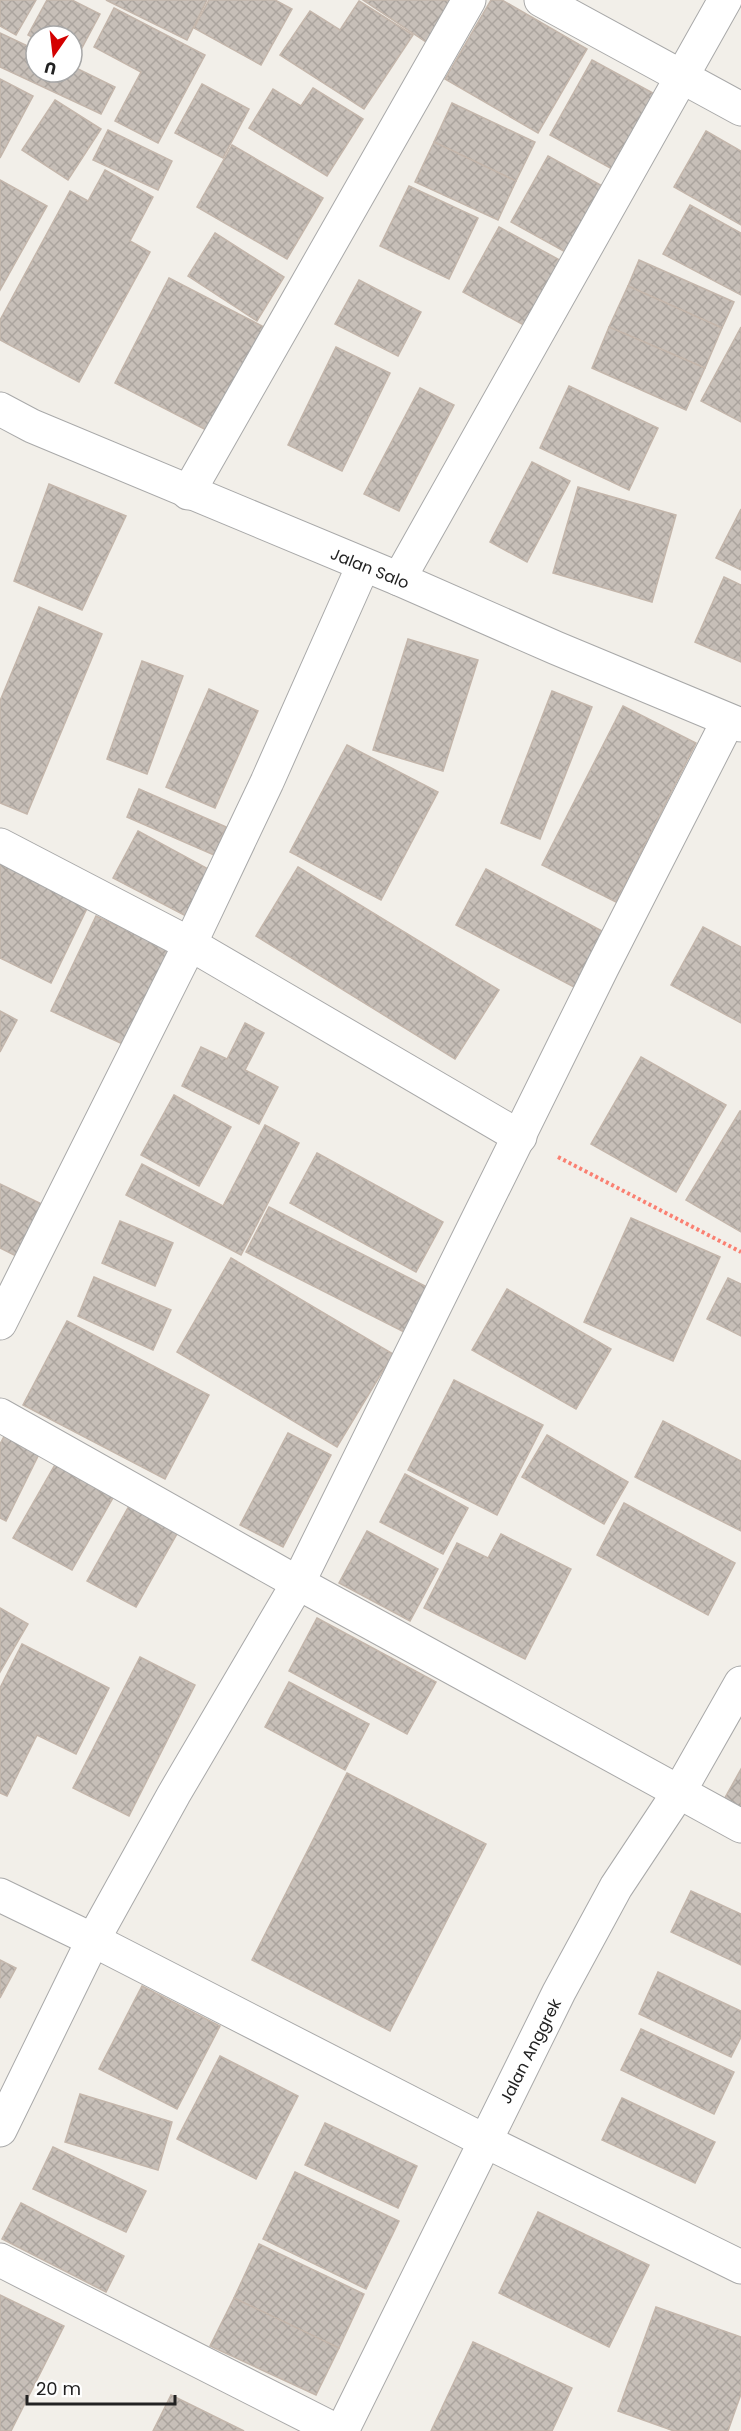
<svg xmlns="http://www.w3.org/2000/svg" width="741" height="2431" viewBox="0 0 741 2431" font-family="Poppins,sans-serif">
  <defs>
    <pattern id="building-cross-hatch" width="8" height="8" patternUnits="userSpaceOnUse" patternTransform="scale(1.5)"><rect width="8" height="8" fill="#c7bfb8"/><path d="M0 0l8 8M0 8l8-8" fill="none" stroke="#aba49e"/></pattern>
  </defs>
  <rect width="100%" height="100%" fill="#f2efe9"/>
  <g fill="url(#building-cross-hatch)" stroke="#c4b6ab" stroke-width="1.5">
    <path d="M0 0H36L16 35 0 26Z"/>
    <path d="M47 0H72L100 14 76 59 72 57V36H36V39L28 35Z"/>
    <path d="M106 0H207L187 40Z"/>
    <path d="M209 0H275L292 9 261 65 194 28Z"/>
    <path d="M363 0H454L426 42Z"/>
    <path d="M491 0H502L587 49 538 133 445 79Z"/>
    <path d="M359 1 413 35 364 109 280 55 310 11 340 30Z"/>
    <path d="M114 8 205 55 158 143 115 121 141 72 94 47Z"/>
    <path d="M0 33 36 50V72H72V66L115 87 101 114 0 67Z"/>
    <path d="M592 60 664 99 623 175 550 135Z"/>
    <path d="M0 79 33 96 0 158Z"/>
    <path d="M202 84 249 109 223 158 175 133Z"/>
    <path d="M313 88 363 119 327 176 249 128 273 89 301 106Z"/>
    <path d="M55 100 101 129 68 180 22 150Z"/>
    <path d="M452 103 535 142 516 181 434 142Z"/>
    <path d="M108 130 172 161 158 190 93 160Z"/>
    <path d="M706 131 741 151V225L674 187Z"/>
    <path d="M434 142 516 181 498 220 415 182Z"/>
    <path d="M232 145 323 198 287 259 197 207Z"/>
    <path d="M548 156 606 188 569 254 511 222Z"/>
    <path d="M105 170 153 197 130 241 150 252 79 382 0 340V320L70 191 88 201Z"/>
    <path d="M0 180 47 206 0 290Z"/>
    <path d="M409 186 478 218 449 279 380 246Z"/>
    <path d="M690 205 741 233V295L663 254Z"/>
    <path d="M499 227 567 264 531 329 463 292Z"/>
    <path d="M215 233 284 277 257 321 188 276Z"/>
    <path d="M639 260 734 302 722 328 628 286Z"/>
    <path d="M169 278 266 328 212 433 115 383Z"/>
    <path d="M359 280 421 312 398 356 335 324Z"/>
    <path d="M628 286 722 328 705 368 609 327Z"/>
    <path d="M609 327 705 368 686 410 592 368Z"/>
    <path d="M741 327V422L701 401Z"/>
    <path d="M336 347 390 373 342 471 288 445Z"/>
    <path d="M569 386 658 428 629 490 540 448Z"/>
    <path d="M420 388 454 405 399 511 364 494Z"/>
    <path d="M532 462 570 481 527 562 490 542Z"/>
    <path d="M49 484 126 516 82 610 14 581Z"/>
    <path d="M578 487 676 515 652 602 553 573Z"/>
    <path d="M741 509V570L716 558Z"/>
    <path d="M724 577 741 585V662L695 642Z"/>
    <path d="M39 607 102 634 27 814 0 803V701Z"/>
    <path d="M408 639 478 660 443 771 373 750Z"/>
    <path d="M142 661 183 676 147 774 107 759Z"/>
    <path d="M209 689 258 711 215 808 166 787Z"/>
    <path d="M552 691 592 707 540 839 501 823Z"/>
    <path d="M623 706 696 743 616 902 542 865Z"/>
    <path d="M347 745 438 792 381 900 290 852Z"/>
    <path d="M139 789 226 827 214 855 127 817Z"/>
    <path d="M138 831 210 870 186 916 113 878Z"/>
    <path d="M0 856 91 900 51 983 0 958Z"/>
    <path d="M298 867 499 990 455 1059 256 936Z"/>
    <path d="M486 869 604 932 574 987 456 925Z"/>
    <path d="M96 916 172 951 127 1046 51 1011Z"/>
    <path d="M703 927 741 947V1023L671 985Z"/>
    <path d="M0 1011 17 1020 0 1052Z"/>
    <path d="M245 1023 264 1033 245 1070 278 1087 259 1124 182 1086 201 1047 227 1059Z"/>
    <path d="M641 1057 726 1105 676 1192 591 1144Z"/>
    <path d="M174 1095 231 1127 199 1186 141 1155Z"/>
    <path d="M740 1111H741V1232L686 1200Z"/>
    <path d="M265 1125 299 1143 241 1255 126 1195 142 1164 223 1206Z"/>
    <path d="M317 1153 443 1222 416 1272 290 1203Z"/>
    <path d="M0 1184 46 1206 20 1258 0 1248Z"/>
    <path d="M269 1207 435 1291 412 1336 246 1252Z"/>
    <path d="M631 1218 720 1257 673 1361 584 1322Z"/>
    <path d="M120 1221 173 1243 155 1286 102 1263Z"/>
    <path d="M231 1258 393 1354 337 1447 177 1352Z"/>
    <path d="M94 1277 171 1310 153 1350 78 1316Z"/>
    <path d="M728 1278 741 1284V1336L707 1319Z"/>
    <path d="M507 1289 611 1349 576 1409 472 1350Z"/>
    <path d="M67 1321 209 1395 165 1479 23 1405Z"/>
    <path d="M454 1380 543 1425 497 1515 408 1470Z"/>
    <path d="M663 1421 741 1461V1531L635 1477Z"/>
    <path d="M7 1431 42 1448 6 1521 0 1518V1444Z"/>
    <path d="M288 1433 331 1455 283 1547 240 1525Z"/>
    <path d="M547 1435 628 1482 604 1524 522 1477Z"/>
    <path d="M60 1456 118 1489 72 1570 13 1538Z"/>
    <path d="M405 1474 468 1508 443 1554 380 1522Z"/>
    <path d="M624 1503 735 1563 708 1615 597 1555Z"/>
    <path d="M129 1506 178 1532 136 1607 87 1581Z"/>
    <path d="M367 1531 438 1569 410 1621 339 1583Z"/>
    <path d="M501 1534 571 1569 525 1659 424 1608 457 1543 488 1558Z"/>
    <path d="M0 1608 28 1624 0 1672Z"/>
    <path d="M317 1618 436 1682 407 1734 289 1671Z"/>
    <path d="M22 1644 109 1688 76 1754 37 1735 7 1796 0 1793V1688Z"/>
    <path d="M140 1657 195 1685 129 1816 73 1788Z"/>
    <path d="M289 1682 369 1724 345 1770 265 1727Z"/>
    <path d="M741 1769V1814L722 1803Z"/>
    <path d="M347 1773 486 1844 390 2031 252 1960Z"/>
    <path d="M691 1891 741 1914V1965L671 1932Z"/>
    <path d="M0 1960 16 1968 0 1998Z"/>
    <path d="M658 1972 741 2011V2037L731 2057 639 2014Z"/>
    <path d="M142 1986 220 2026 177 2109 99 2069Z"/>
    <path d="M641 2029 734 2072 714 2114 621 2070Z"/>
    <path d="M220 2056 298 2096 256 2179 177 2139Z"/>
    <path d="M80 2094 172 2122 158 2170 65 2142Z"/>
    <path d="M622 2098 715 2142 695 2183 602 2140Z"/>
    <path d="M325 2123 417 2166 398 2208 305 2165Z"/>
    <path d="M53 2147 146 2191 126 2232 33 2189Z"/>
    <path d="M295 2172 399 2221 366 2289 263 2239Z"/>
    <path d="M21 2203 124 2256 106 2292 2 2239Z"/>
    <path d="M538 2212 649 2265 609 2347 499 2293Z"/>
    <path d="M259 2244 364 2294 339 2348 234 2298Z"/>
    <path d="M0 2295 64 2326 11 2431H0Z"/>
    <path d="M234 2298 339 2348 316 2395 210 2346Z"/>
    <path d="M656 2307 741 2337V2394L728 2431H674L618 2411Z"/>
    <path d="M473 2342 572 2388 552 2431H431Z"/>
    <path d="M171 2395 244 2431H153Z"/>
  </g>
  <g fill="none" stroke-linecap="round" stroke-linejoin="round">
    <defs>
      <g id="minor">
        <path d="M541 0 741 109"/>
        <path d="M0 409 32 426 399 579 556 648 741 725"/>
        <path d="M188 493 469 0"/>
        <path d="M399 579 725 0"/>
        <path d="M0 845 190 944 520 1137"/>
        <path d="M0 1323 190 944 267 782 363 566"/>
        <path d="M0 1415 298 1583 741 1826"/>
        <path d="M0 1895 93 1940 485 2141 741 2267"/>
        <path d="M0 2130 93 1940 174 1794 298 1583 602 968 728 721"/>
        <path d="M0 2260 337 2431"/>
        <path d="M342 2431 559 1992 616 1887 679 1792 741 1683"/>
      </g>
    </defs>
    <use href="#minor" stroke="#a9a9a9" stroke-width="35"/>
    <path stroke="#fa8072" stroke-width="4" stroke-dasharray="3 3" stroke-linecap="butt" d="M558 1157 741 1252"/>
    <use href="#minor" stroke="#fff" stroke-width="33"/>
  </g>
  <g text-anchor="middle" stroke-width="4.5" stroke-linejoin="round" paint-order="stroke">
    <g font-size="16" fill="#222" stroke="#fff">
      <text transform="translate(370 568) rotate(22)" y="6">Jalan Salo</text>
      <text transform="translate(530 2051) rotate(-63)" y="6">Jalan Anggrek</text>
    </g>
  </g>
  <g transform="translate(54 54) rotate(194)"><circle r="28" fill="#ffffff" stroke="#a7a7a7" stroke-width="1.5"/>
  <path d="M0-4.5L10 22L0 15L-10 22Z" fill="#d40000"/>
  <text y="-9" font-size="16" font-weight="bold" text-anchor="middle" fill="#222222">U</text>
  </g>
  <path d="M27 2395v9h148v-9" fill="none" stroke="#222222" stroke-width="3"/>
  <text x="36" y="2395" font-size="18" fill="#222222" stroke="#ffffff" stroke-width="4.5" paint-order="stroke">20 m</text>
</svg>
